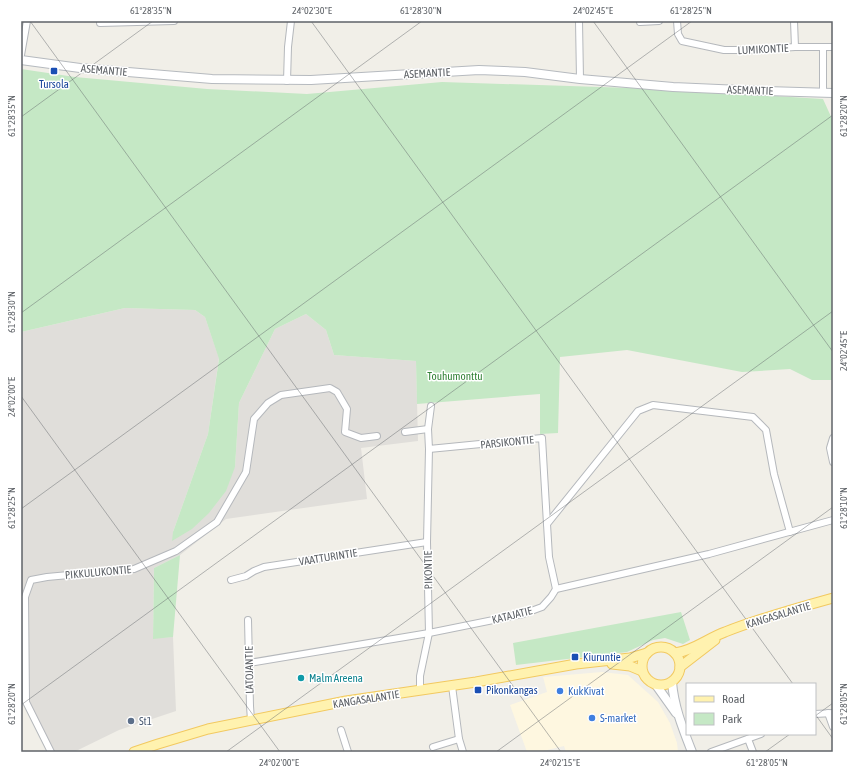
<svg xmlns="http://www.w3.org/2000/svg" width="854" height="773" viewBox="0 0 854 773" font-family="'Asap Condensed',sans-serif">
  <rect width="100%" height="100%" fill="#f1efe8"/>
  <path fill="#fef7e0" d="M602 672 628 675 658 702 670 723 677 743 678 752H566L564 746 539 752H527L510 705 547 692 543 677Z"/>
  <path fill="#e0deda" d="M125 308 195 310 205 317 219 358 208 434 173 532 235 467 239 403 275 329 306 314 326 330 334 355 416 361 418 441 361 448 367 499 226 519 180 555 154 568 153 638 173 637 176 711 119 730 74 752H48L26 702 21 703V332Z"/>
  <g fill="#c5e8c5">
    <path d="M21 69 75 77 207 89 307 94 442 82 662 89 823 99 833 121V380H812L790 369 742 372 627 350 560 357 558 433 540 434V394L417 404 416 361 334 355 326 330 306 314 275 329 239 403 235 467 226 491 209 513 192 529 172 541 173 532 208 434 219 359 205 317 195 310 125 308 21 332Z"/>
    <path d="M180 555 173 637 153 639 154 568Z"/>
    <path d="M681 612 690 640 683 644 665 638 653 640 627 652 516 665 513 643Z"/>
  </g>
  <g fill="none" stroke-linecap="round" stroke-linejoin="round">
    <defs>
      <g id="minor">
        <path d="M579 21 580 79"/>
        <path d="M677 21 678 34 682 41 724 50H749L795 47H833"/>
        <path d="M794 21 795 47"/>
        <path d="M640 22 659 21"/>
        <path d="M100 23 174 21"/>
        <path d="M823 48V92"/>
        <path d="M21 55 27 21"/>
        <path d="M287 81 288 47 291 21"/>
        <path d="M431 406 428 429 429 449 542 438 547 524"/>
        <path d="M405 432 428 429"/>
        <path d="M833 438 830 448 833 462"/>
        <path d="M231 580 246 576 254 571 264 567 427 542"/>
        <path d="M556 589 549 557 547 524 638 411 653 405 753 417 766 430 774 474 790 532"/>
        <path d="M248 620 250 706 251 720"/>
        <path d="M249 663 429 633 523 614 542 607 551 597 556 589 709 554 833 520"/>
        <path d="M452 686 459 739 463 752"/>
        <path d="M420 690V676L429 633 427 542 429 449"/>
        <path d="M828 713 833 727"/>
        <path d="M815 714 833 713"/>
        <path d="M341 730 348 752"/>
        <path d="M748 739 753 752"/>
        <path d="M433 747 459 739"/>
        <path d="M51 752 26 702 25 597 31 580 47 577 134 569 176 551 217 522 246 472 254 419 268 403 281 395 330 388 337 392 347 409 345 432 361 438 377 436"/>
        <path d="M711 752 761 734"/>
      </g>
      <g id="secondary">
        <path d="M21 60 80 68 212 79 311 80 479 70 525 72 580 79 673 87 766 91 833 93"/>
        <path d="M672 682C674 707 683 729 692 752"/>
        <path d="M656 685 676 713"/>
      </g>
      <g id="primary">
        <circle cx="661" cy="666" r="19"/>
        <path d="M675 653C693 651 708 638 725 632 760 618 797 608 833 598"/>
        <path d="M612 664 630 666 642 671"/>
        <path d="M680 667 715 640"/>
        <path d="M134 752 158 744 208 729 346 701 476 682 576 664 630 658 647 653"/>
      </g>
    </defs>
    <use href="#minor" stroke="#b5b8bc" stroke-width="8"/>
    <use href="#secondary" stroke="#b6babf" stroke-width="10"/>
    <use href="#primary" stroke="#f2c960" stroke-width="11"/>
    <use href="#minor" stroke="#fff" stroke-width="6"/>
    <use href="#secondary" stroke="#fff" stroke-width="8"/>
    <use href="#primary" stroke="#fff2af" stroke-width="9"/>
  </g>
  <path fill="none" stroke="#5f6368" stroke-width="1" stroke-opacity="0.45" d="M30 21 561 752M311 21 793 684M593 21 833 352M21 117 153 21M21 313 422 21M21 396 280 752M21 509 692 21M21 705 833 115M815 714 833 739M815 716 833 703M226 752 833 311M496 752 833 507M765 752 790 734"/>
  <g fill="#1a4fb4" stroke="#fff" stroke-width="1.5">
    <rect x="50" y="67" width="8" height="8" rx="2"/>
    <rect x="571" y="653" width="8" height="8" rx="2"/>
    <rect x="474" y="686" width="8" height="8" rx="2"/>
  </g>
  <circle fill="#0f9aa8" stroke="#fff" stroke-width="1.5" cx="301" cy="678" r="4"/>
  <g fill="#3f7fe0" stroke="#fff" stroke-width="1.5">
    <circle cx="560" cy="691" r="4"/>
    <circle cx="592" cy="718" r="4"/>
  </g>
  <circle fill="#5c6f8a" stroke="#fff" stroke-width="1.5" cx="131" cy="721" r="4"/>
  <g text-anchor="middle" stroke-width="3" stroke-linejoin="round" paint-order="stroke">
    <g font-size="11" fill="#5f6368" stroke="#fff">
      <text transform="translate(763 49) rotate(-3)" y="4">LUMIKONTIE</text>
      <text transform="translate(104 70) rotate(5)" y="4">ASEMANTIE</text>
      <text transform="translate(427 73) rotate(-3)" y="4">ASEMANTIE</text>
      <text transform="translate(750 90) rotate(2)" y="4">ASEMANTIE</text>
      <text transform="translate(507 442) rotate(-6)" y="4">PARSIKONTIE</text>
      <text transform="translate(328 557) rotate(-9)" y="4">VAATTURINTIE</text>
      <text transform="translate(428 570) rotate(-91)" y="4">PIKONTIE</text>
      <text transform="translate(98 572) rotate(-5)" y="4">PIKKULUKONTIE</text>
      <text transform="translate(512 615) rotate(-14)" y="4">KATAJATIE</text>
      <text transform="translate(778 615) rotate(-17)" y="4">KANGASALANTIE</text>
      <text transform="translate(249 670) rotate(-91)" y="4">LATOJANTIE</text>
      <text transform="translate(366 699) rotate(-9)" y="4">KANGASALANTIE</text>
    </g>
    <g font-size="11" fill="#164399" stroke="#fff" text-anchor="start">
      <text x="54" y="88" text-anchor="middle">Tursola</text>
      <text x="583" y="661">Kiuruntie</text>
      <text x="486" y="694">Pikonkangas</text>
    </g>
    <g font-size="11" fill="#348238" stroke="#fff">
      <text x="455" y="380">Touhumonttu</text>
    </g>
    <g font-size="11" fill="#0d838f" stroke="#fff" text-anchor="start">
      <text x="309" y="682">Malm Areena</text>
    </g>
    <g font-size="11" fill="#366cbe" stroke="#fff" text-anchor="start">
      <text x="568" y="695">KukKivat</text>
      <text x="600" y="722">S-market</text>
    </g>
    <g font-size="11" fill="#4e5e75" stroke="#fff" text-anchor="start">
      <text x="139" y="725">St1</text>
    </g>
  </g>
  <rect width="854" height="773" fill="none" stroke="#ffffff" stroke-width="44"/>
  <rect x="686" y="683" width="130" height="52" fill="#ffffff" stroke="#bfc1c3"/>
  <rect x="694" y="696" width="20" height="6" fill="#fff2af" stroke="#bfc1c3"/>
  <text x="722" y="703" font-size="12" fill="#5f6368">Road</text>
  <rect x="694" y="713" width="20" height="12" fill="#c5e8c5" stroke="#bfc1c3"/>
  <text x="722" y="723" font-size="12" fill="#5f6368">Park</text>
  <rect x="22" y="22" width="810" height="729" fill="none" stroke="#5f6368" stroke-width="1.5"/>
  <g font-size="10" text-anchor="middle" fill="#5f6368">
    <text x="151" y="14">61°28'35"N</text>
    <text x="312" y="14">24°02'30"E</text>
    <text x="421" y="14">61°28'30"N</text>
    <text x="593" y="14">24°02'45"E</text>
    <text x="691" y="14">61°28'25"N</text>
    <text transform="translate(843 116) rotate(-90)" y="4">61°28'20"N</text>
    <text transform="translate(11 116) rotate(-90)" y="4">61°28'35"N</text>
    <text transform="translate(11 312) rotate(-90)" y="4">61°28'30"N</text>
    <text transform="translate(843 351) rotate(-90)" y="4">24°02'45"E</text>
    <text transform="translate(11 397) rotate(-90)" y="4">24°02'00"E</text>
    <text transform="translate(843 508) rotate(-90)" y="4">61°28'10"N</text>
    <text transform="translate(11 508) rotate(-90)" y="4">61°28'25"N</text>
    <text transform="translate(843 704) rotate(-90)" y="4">61°28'05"N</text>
    <text transform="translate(11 704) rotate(-90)" y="4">61°28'20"N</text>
    <text x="279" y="766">24°02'00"E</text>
    <text x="560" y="766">24°02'15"E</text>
    <text x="767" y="766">61°28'05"N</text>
  </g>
</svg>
